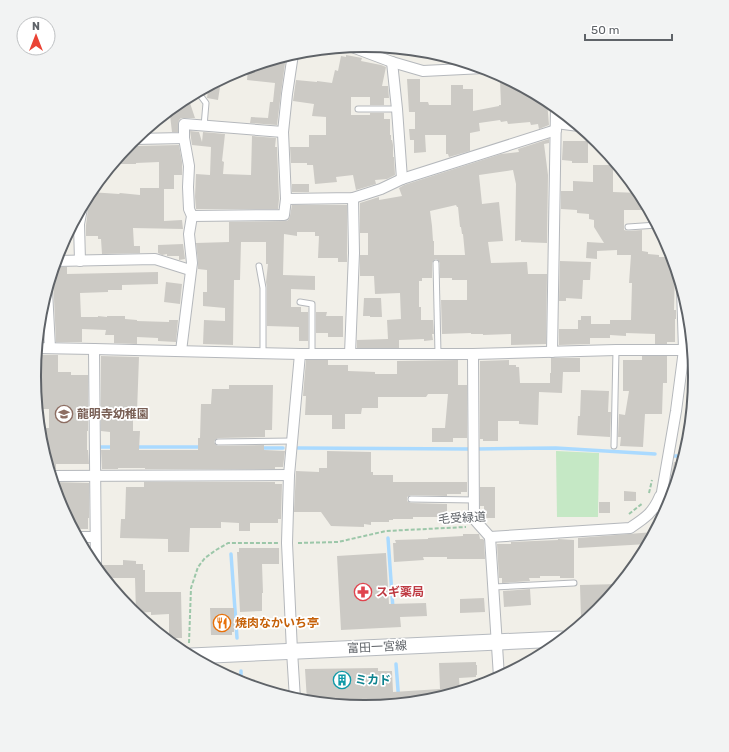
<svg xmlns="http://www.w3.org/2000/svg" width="729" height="752" viewBox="0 0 729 752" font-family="Rubik,'Noto Sans JP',sans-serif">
  <rect width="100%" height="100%" fill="#f1efe8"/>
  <path fill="#c5e8c5" d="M556 451 599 453 598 517H557Z"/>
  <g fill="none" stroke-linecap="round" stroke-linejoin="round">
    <g stroke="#aadaff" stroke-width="3.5">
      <path d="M100 447H115"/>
      <path d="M135 447H203"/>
      <path d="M261 448H283"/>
      <path d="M298 448 471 449"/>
      <path d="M476 449 556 448 655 454"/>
      <path d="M674 456H684"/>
      <path d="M388 538 393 609"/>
      <path d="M231 554 237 638"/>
      <path d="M396 664 399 703"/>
      <path d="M241 671V682"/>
    </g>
  </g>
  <g fill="#cccac5" fill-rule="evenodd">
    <path d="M346 55 362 58 361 61 381 65 386 67 382 86H388L389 98H384V105H370V97H351V115H370V113H384V119H390V135H391V140H392L393 145V157H394L395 175 387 179 375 180 376 184 356 190 353 175 336 177 337 182 315 184 313 165H307V163H291L290 147H309V135H326V117L312 116 314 104 293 101 296 80 317 82V81L332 83 335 70 338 71 341 56 346 57Z"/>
    <path d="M286 56 281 93 277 125 250 123 251 117 268 118 270 102H273L275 83 247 80 248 68 269 61 278 62 279 58Z"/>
    <path d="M407 79H420V102H428L429 105H451V85H463V89H473V111L499 106V105H501L500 80H508L547 101 549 125 539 129 538 124 531 125 530 122 508 124 507 121 501 122 500 120 479 123 480 131 470 133V151L449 157 448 154H446V135H425L426 152 414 153V140H410L409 129H415V112H409Z"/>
    <path d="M220 87 218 100 207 98 208 91Z"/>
    <path d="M188 97 195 118H181L179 120 178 124V132H172L170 115 174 113 172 108 181 101Z"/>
    <path d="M190 131 199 132 202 142 203 132 225 134 222 161 224 162 223 174 251 175 252 136 276 138 275 147H277L279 199 278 209H196L195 197 196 174 210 175 211 147 192 145Z"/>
    <path d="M549 139V143L544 144 548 175 547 243 521 242V240L515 241 516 184 513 170 479 175 482 204 499 202 503 241 488 242 491 263 527 262 528 274H547L546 344 511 345V334L483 335V334H471V333L442 334 441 300H467V280H452V278H440V263L438 260 436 259 434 260 432 263V278H422V281H419V307H421V320H433L434 334H432L433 340 424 341V339L399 340V348H357V340L388 339 387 320 401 319 400 293 375 294 374 276H360V255H368V233H360V203L379 197V200L402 196 399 188 404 185 501 154 519 152 518 149ZM456 205 457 207H458L460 227H461L462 234H463L465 255H434V241H433L432 226 430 211Z"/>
    <path d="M563 141H588V163H572V161L562 160Z"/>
    <path d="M130 144 134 146 179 145 182 162V175H174V189H164V221L182 220 183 229 133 228 134 246H140V253L102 254 101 239H98V236H86V225L88 209V205L86 203V200L90 192 119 194 120 193 140 195V188H159V162L136 163V164H113Z"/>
    <path d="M593 165H613V192L639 193 649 210H624V230L628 231 642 230V251L648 252V254L659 255V257H672L675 267 674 310H676V319H675V342H667V344H655V334L626 333V336L610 335V338H590V344L559 345V329H578V320H581V316H591V324H610V320H631L632 283H629L631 255H617V250L597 251V259L586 258 587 242 604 243 594 227V220L589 219V214L577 213V210L561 209V191H573V181L593 182Z"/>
    <rect x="292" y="184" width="17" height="8"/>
    <path d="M292 205H347V262H338V258H318L319 236H315V232H297V236L284 234 283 275 315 276V290L291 289V307H301V312H308V341H299V327L267 326V288L266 282 268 264H266V242H241L240 280H234L233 345 203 344 204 320 225 321V308L203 306V292H207V270L198 269V262L196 243 229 242V222L287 221 289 219 290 216Z"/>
    <path d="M183 244 185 259 179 260V256H167V254L162 255 158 253V245Z"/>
    <path d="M560 261 591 262 590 280H583L582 299 566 298V301H559Z"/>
    <path d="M54 267H67V274L158 272V284L122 285V290H108V292L80 293 81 317H98V316L107 317V316H125V319L137 320V321L169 322V320H178L176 342 158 341V338L137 337V344L114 343V335H105L106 330 82 329V342H56L53 277V271Z"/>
    <path d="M166 282 182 284 180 304 164 302Z"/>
    <path d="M364 298H381L382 317H370V316H363Z"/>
    <path d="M41 308 43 342H40V340H38Z"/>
    <path d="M316 312H327L326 316H343V337H328V333H316Z"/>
    <path d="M40 355H58V372H71V375H88V431H87V450H88L89 464H56V469L49 470 40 440 39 428H49V409H37L34 376 35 362H39Z"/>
    <path d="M101 356 139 357 137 412H133V431H140L139 450H198V438H200L201 404H211L212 389H229V385H273L272 430H265V437L218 438 215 440 214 442 216 445 218 446 264 445V450L285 451 283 467H275V469H145V468H118V469H102L101 450H110V432L101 431Z"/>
    <path d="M642 356H667V383H663L662 414H645L643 447 620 446 621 437H618L619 414 625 415 629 391H623V360H642Z"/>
    <path d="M551 358H580V372H563L562 393 539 392 538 425 519 424V421H498V441H483V439H480V361L509 360V365H516V367H519L520 383H550V373H551Z"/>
    <path d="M306 360H328V365H348V371L375 372V374H397V361L458 360V385H467V438H453V442H432V428H445L448 394H428L426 397H378V408H362L361 414H345V429H332V415H305L306 396H303Z"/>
    <path d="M581 390 609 391 608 412H611L610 437 577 435 578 416H580Z"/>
    <path d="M327 451 371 452V472H373V475H393V482H467V492H461V494H447V496L411 495 407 497V501L411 503 447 504V517H413V519H393V520H389V522H371V525L364 524V527L331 526 321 512H294L296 471 319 472V468H327Z"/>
    <path d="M674 462H682L672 496H669V488Z"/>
    <path d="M53 482 89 483V518H88V529H73L59 502Z"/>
    <path d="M144 482H275V484H282L281 519H278V523H250V531H239V523L221 522V528H190L189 552H168V539L120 538 121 519H125L126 487H144Z"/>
    <path d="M480 487H495V518H484V506H480Z"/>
    <path d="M624 491 636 492V501H624Z"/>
    <rect x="599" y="502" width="11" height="11"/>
    <path d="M654 532 648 544 578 548V538Z"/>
    <path d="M463 534H479L480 539H483L484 540 485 559H447V557H423L424 560 394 562 393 543H396L395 540 428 539V538L463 536Z"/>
    <path d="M558 539 574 540V578H560V576H540V578H529L530 581 502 583V578H499L497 544H511V542L558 540Z"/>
    <path d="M239 548H279V564H262L263 593H262V611L240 612 237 552H239Z"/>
    <path d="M386 553 389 604 426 603 427 616 400 617 401 627 341 630 337 556Z"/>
    <path d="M123 560 136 561V564H143V570H145V592H181L182 638H169V614L151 615V612L136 613 135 578H111V586L100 572 102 570V565H123Z"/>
    <path d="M619 584 598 610 589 617 581 618 580 585Z"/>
    <path d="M530 589 531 605 504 607 503 591Z"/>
    <path d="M484 598 485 612 460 613V599Z"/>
    <path d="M210 608H234V632H232V635H211Z"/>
    <path d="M476 662V665H477V675H476V677L459 678 460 691 429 700 364 706 307 701 305 669 378 668V671H392L393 692 440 689 439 663Z"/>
  </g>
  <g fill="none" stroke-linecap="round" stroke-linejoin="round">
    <defs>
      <g id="lane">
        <path d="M193 95H200L206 103 204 126"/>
        <path d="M358 109H397"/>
        <path d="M628 227 657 225"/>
        <path d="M436 263 438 354"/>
        <path d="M259 266 263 288V353"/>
        <path d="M300 302 312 304V354"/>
        <path d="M218 442 292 441"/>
        <path d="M614 446 616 350"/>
        <path d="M411 499 474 500"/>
        <path d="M493 587 574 583"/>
      </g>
      <g id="street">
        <path d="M352 47 392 62 423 71 484 68"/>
        <path d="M392 62 397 109 402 179"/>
        <path d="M556 123 579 126"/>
        <path d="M134 139 184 138V124L283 132"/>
        <path d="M286 199 283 132 287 94 293 54"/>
        <path d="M192 216 284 215 286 199 353 198 381 189 402 179 556 130"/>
        <path d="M56 261 155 259 190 270"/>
        <path d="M80 261 79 224 82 208"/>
        <path d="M47 290 50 348"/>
        <path d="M37 348 94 349 300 354H473L616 350H684L692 349"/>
        <path d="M94 349 96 567"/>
        <path d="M181 351 192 263 189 234 192 216 189 209 188 187 189 166 184 138"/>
        <path d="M552 352 556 108"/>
        <path d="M350 354 354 253 353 198"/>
        <path d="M473 354 474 519 490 537"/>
        <path d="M51 476 289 475"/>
        <path d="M662 517V492L676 411 684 350 682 288"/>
        <path d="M77 537H95"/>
        <path d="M490 537 630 528C645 518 653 513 660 496"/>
        <path d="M490 537 499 677"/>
        <path d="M295 699 292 651 287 543 289 475 300 354"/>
      </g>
      <path id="secondary" d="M191 656 562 639"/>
    </defs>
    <use href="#lane" stroke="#b5b8bc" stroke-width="7"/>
    <use href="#street" stroke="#b5b8bc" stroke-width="12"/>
    <use href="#secondary" stroke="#b6babf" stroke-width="17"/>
    <g stroke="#9cc7a9" stroke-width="2" stroke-dasharray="4 2" stroke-linecap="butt">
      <path d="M649 493 652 480"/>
      <path d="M629 514 643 503"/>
      <path d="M298 543 338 542 386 531 466 527"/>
      <path d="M189 643 191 588 198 567 205 558 216 550 228 543H278"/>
    </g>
    <use href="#lane" stroke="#fff" stroke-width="5"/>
    <use href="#street" stroke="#fff" stroke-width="10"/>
    <use href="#secondary" stroke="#fff" stroke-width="15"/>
  </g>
  <defs>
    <symbol id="school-ring" viewBox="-11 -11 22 22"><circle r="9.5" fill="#fff" stroke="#8d6e63" stroke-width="1.5"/><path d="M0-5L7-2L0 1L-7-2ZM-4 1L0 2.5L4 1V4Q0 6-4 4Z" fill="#8d6e63"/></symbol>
    <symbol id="pharmacy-ring" viewBox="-11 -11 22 22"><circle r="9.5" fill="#fff" stroke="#e0444e" stroke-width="1.5"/><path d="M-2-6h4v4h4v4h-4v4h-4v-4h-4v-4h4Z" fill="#e0444e"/></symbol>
    <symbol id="restaurant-ring" viewBox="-11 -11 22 22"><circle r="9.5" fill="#fff" stroke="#e8710a" stroke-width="1.5"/><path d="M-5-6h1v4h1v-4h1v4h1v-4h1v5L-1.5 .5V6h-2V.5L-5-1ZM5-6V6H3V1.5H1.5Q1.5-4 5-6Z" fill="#e8710a"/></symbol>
    <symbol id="building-ring" viewBox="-11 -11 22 22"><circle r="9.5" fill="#fff" stroke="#0f9aa8" stroke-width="1.5"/><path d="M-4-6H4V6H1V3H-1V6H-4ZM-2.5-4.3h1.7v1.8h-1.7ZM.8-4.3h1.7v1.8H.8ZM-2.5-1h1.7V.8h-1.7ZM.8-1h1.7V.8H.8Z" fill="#0f9aa8"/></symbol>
  </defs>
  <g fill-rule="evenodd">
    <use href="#school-ring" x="54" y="404" width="20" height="20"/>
    <use href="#pharmacy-ring" x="353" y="582" width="20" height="20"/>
    <use href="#restaurant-ring" x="212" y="613" width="20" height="20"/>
    <use href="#building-ring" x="332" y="670" width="20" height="20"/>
  </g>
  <g text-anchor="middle" stroke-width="3.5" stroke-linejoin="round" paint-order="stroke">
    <g font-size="12" font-weight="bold" fill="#785e54" stroke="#fff" text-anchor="start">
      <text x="77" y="418">龍明寺幼稚園</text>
    </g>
    <g font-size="12" fill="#5f6368" stroke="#fff">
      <text transform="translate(462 518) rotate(-3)" y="4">毛受緑道</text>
      <text transform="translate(377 647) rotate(-3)" y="4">富田一宮線</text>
    </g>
    <g font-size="12" font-weight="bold" fill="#be3a42" stroke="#fff" text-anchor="start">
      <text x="376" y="596">スギ薬局</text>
    </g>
    <g font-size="12" font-weight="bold" fill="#c56008" stroke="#fff" text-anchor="start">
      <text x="235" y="627">焼肉なかいち亭</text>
    </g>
    <g font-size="12" font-weight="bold" fill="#0d838f" stroke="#fff" text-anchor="start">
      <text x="355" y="684">ミカド</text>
    </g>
  </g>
  <path d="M0 0H729V752H0ZM364 52H365A323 323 0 0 1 688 375V377A323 323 0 0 1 365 700H364A323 323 0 0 1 41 377V375A323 323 0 0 1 364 52Z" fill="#f2f3f3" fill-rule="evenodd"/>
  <path fill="none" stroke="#5f6368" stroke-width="2" d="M364 52H365A323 323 0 0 1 688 375V377A323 323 0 0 1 365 700H364A323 323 0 0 1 41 377V375A323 323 0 0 1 364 52Z"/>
  <g transform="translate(36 36)"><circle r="19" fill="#ffffff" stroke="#bfc1c3"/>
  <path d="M0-3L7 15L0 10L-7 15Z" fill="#ea4335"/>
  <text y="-6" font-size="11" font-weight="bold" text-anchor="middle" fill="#5f6368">N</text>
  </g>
  <path d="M585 34v6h87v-6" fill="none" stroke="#5f6368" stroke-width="2"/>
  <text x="591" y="34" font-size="12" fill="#5f6368" stroke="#ffffff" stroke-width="3" paint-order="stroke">50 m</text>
</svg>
